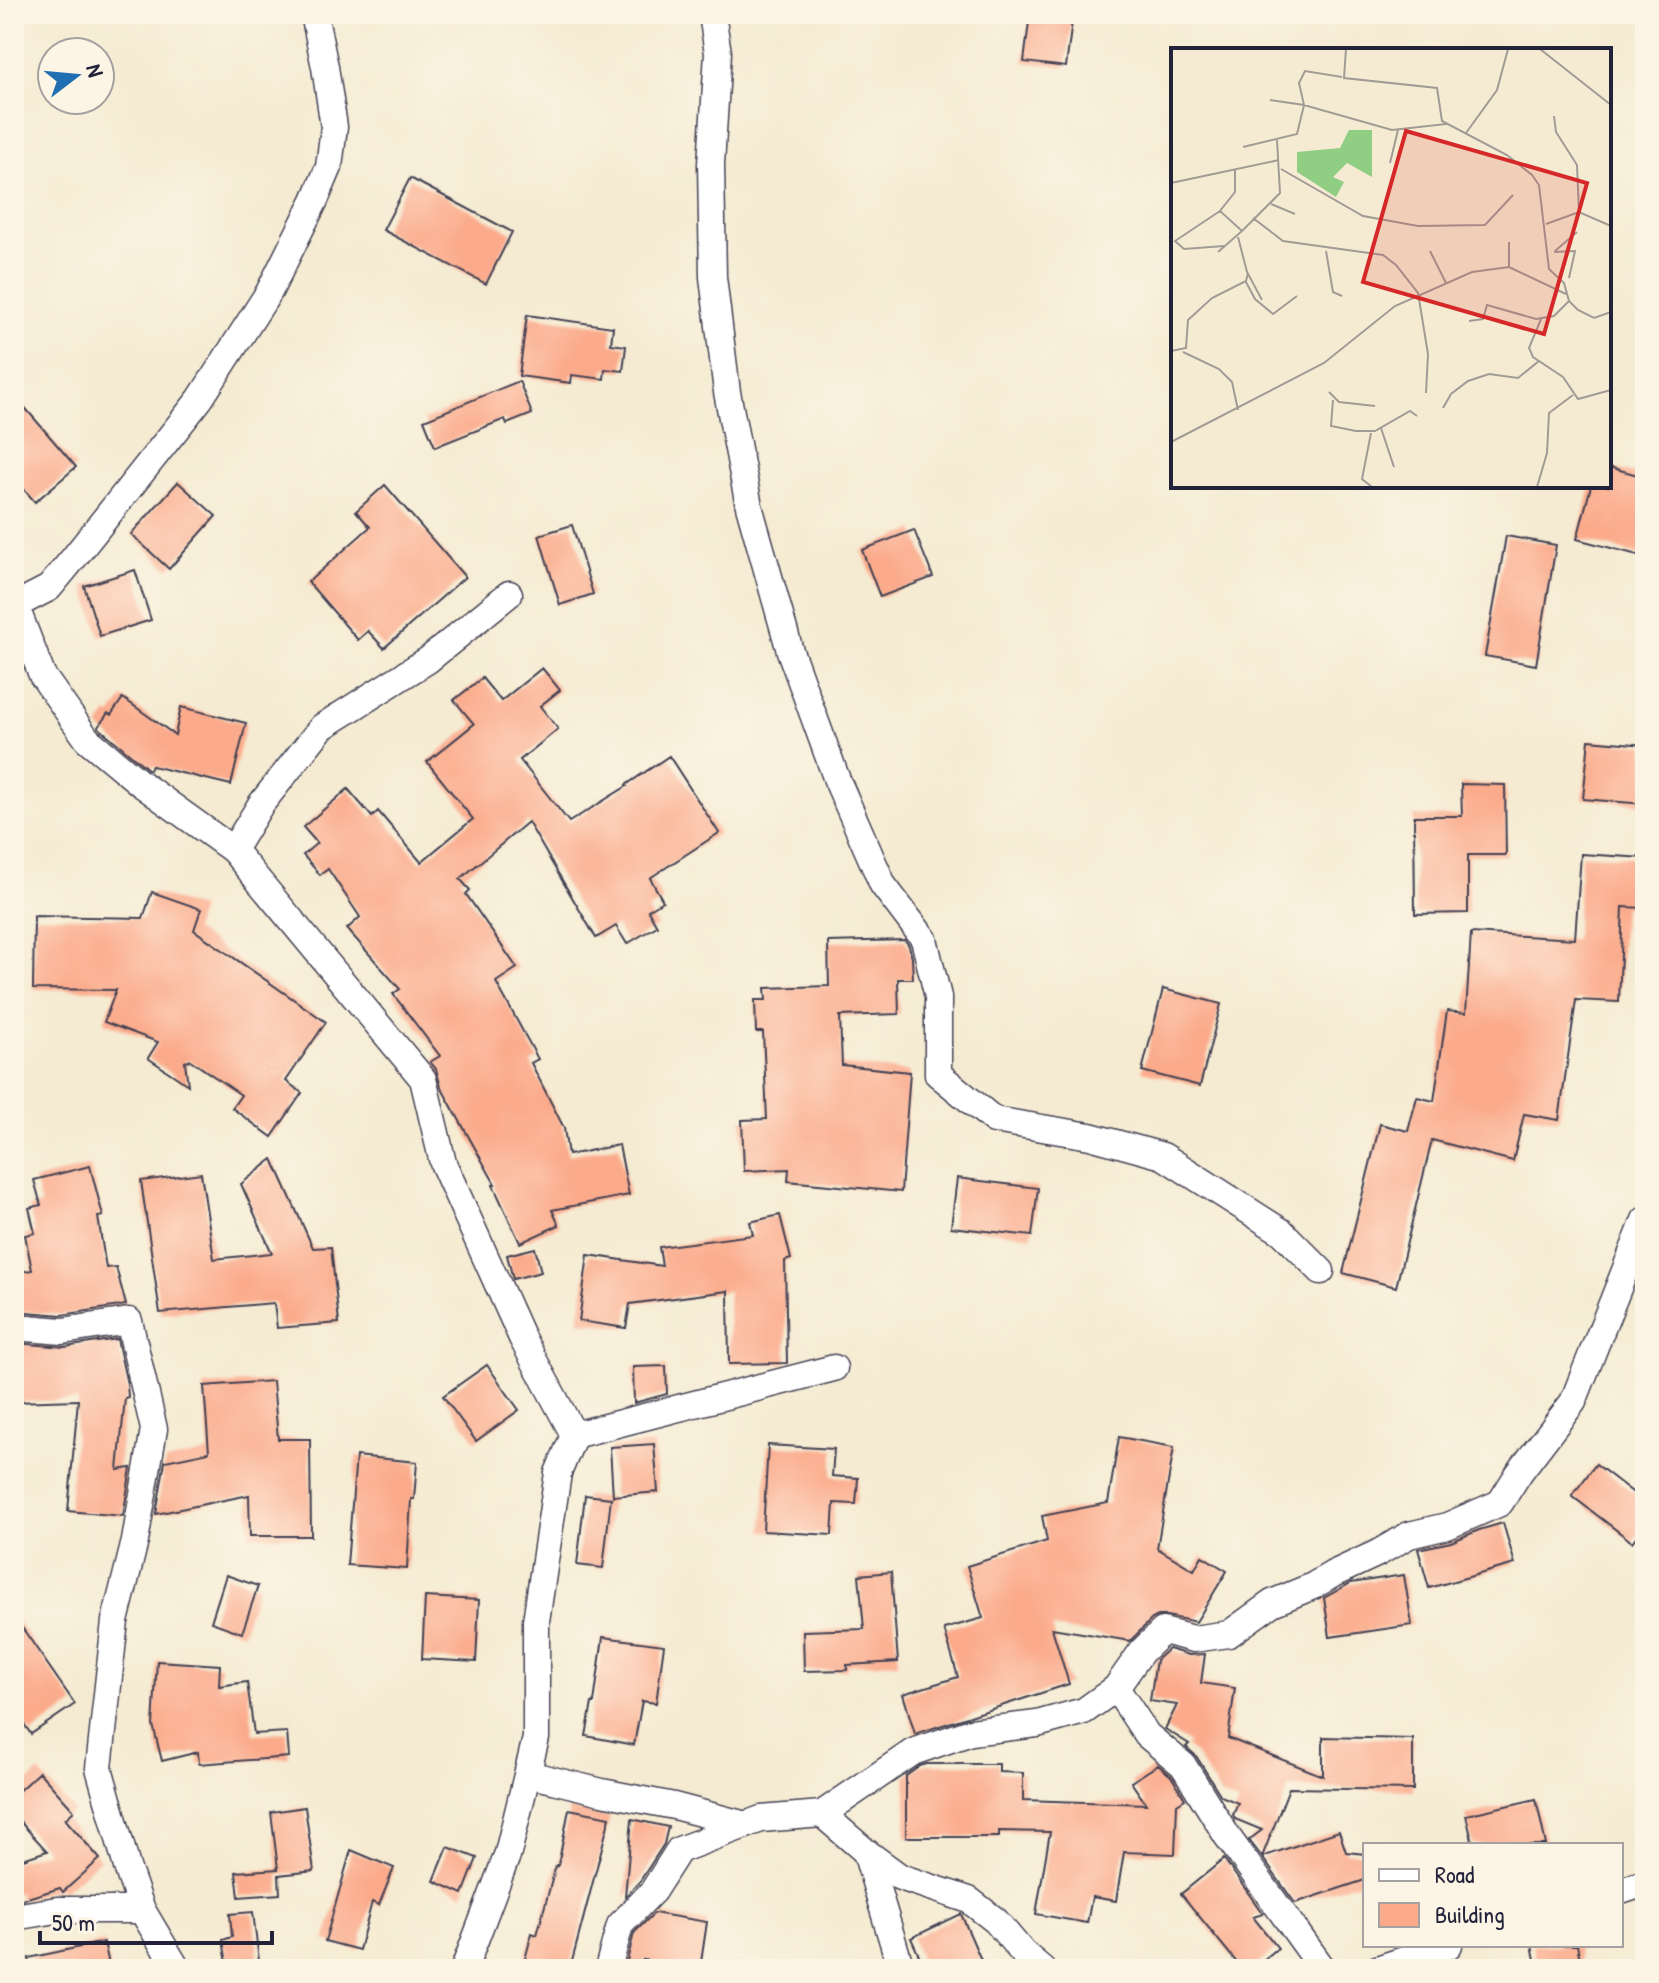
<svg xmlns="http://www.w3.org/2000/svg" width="1659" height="1983" viewBox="0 0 1659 1983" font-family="'Patrick Hand',sans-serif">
  <rect width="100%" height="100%" fill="#fcf5e5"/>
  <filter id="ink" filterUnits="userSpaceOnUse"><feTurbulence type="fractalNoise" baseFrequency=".0125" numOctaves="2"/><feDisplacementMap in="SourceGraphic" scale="16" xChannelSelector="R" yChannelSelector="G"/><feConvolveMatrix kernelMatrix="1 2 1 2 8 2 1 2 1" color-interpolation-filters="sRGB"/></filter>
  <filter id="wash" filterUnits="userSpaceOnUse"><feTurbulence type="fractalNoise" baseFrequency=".006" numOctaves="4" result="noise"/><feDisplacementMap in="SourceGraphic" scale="32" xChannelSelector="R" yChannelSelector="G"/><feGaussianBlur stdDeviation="1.8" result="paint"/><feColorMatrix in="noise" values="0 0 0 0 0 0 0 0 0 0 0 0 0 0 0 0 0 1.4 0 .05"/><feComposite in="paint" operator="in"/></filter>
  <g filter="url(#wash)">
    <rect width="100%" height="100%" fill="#f5ebd2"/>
    <g id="blocks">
      <g fill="#fbab8c">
        <path d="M1030 14H1073L1066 67 1024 62Z"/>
        <path d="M410 178 512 232 486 284 383 230Z"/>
        <path d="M527 315 613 327 611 344 626 346 623 371 605 369 604 379 572 375 571 383 519 376Z"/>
        <path d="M519 381 532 414 507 424 505 419 435 447 424 420Z"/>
        <path d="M14 395 76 467 35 502 14 478Z"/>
        <path d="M1609 467 1645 477V557L1577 539 1591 486H1609Z"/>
        <path d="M178 482 216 516 169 569 131 534Z"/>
        <path d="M385 485 465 577 384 648 368 631 358 640 308 582 370 527 356 511Z"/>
        <path d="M572 525 593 594 560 605 539 535Z"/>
        <path d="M914 530 933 577 880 597 862 550Z"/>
        <path d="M1506 536 1556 545 1536 665 1485 656Z"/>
        <path d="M135 570 151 620 100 636 84 586Z"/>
        <path d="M542 668 560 690 540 706 558 729 520 760 569 822 627 786 626 785 669 756 719 833 650 878 663 901 648 910 657 926 627 944 616 926 596 938 528 822 460 879 470 890 466 894 517 968 496 982 538 1059 531 1063 564 1128 568 1155 619 1145 629 1195 552 1210 559 1225 520 1243 493 1185 495 1184 441 1087 436 1069 430 1062 440 1056 393 994 400 989 347 929 360 917 328 869 320 875 303 855 317 843 303 827 348 789 372 817 378 811 421 862 473 819 427 762 474 724 454 700 482 678 501 701Z"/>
        <path d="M123 698 175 735 181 707 246 723 231 785 152 766 149 770 98 727 108 713 111 715Z"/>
        <path d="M1589 740 1645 745V804L1583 799Z"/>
        <path d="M1461 784 1505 785 1506 855H1468V913L1415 914 1414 816H1462Z"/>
        <path d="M1581 854 1645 858V908L1623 907 1619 1002 1576 1000 1559 1120 1524 1114 1513 1161 1432 1140 1396 1287 1343 1273 1380 1124 1408 1131 1417 1097 1434 1101 1447 1011 1466 1013 1471 933 1575 939Z"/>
        <path d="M152 892 201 909 194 930 326 1022 286 1081 302 1093 272 1137 232 1108 241 1095 190 1060 185 1062 188 1085 148 1058 158 1042 104 1022 116 990 33 989 34 916 143 918Z"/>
        <path d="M905 940 909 946 912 958 913 979H898L899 1014 840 1016 842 1065 910 1072 901 1192 788 1181 789 1169 744 1171 742 1120 767 1119 763 1032H756L755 1000H766L765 988 829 986 828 942Z"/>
        <path d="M1163 989 1221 1004 1200 1086 1142 1071Z"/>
        <path d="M273 1159 313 1248 331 1247 339 1323 277 1328 274 1303 160 1313 141 1181 201 1173 214 1259 272 1253 241 1184Z"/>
        <path d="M90 1166 103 1216 98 1217 106 1268 116 1267 126 1305 62 1315 14 1311V1273L32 1270 25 1235 35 1233 29 1208 41 1205 34 1180Z"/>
        <path d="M957 1178 1038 1188 1032 1236 951 1227Z"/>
        <path d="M780 1215 791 1259 785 1261 787 1363 729 1364 728 1291 630 1304 626 1328 579 1321 588 1255 662 1266 659 1247 753 1235 750 1222Z"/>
        <path d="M535 1248 541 1272 513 1279 507 1255Z"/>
        <path d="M117 1339 127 1384 128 1397 125 1398 118 1470 131 1468 123 1516 68 1511 78 1400 14 1402V1343L65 1347Z"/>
        <path d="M487 1365 519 1410 476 1441 443 1396Z"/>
        <path d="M666 1366 667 1394 634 1403 633 1367Z"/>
        <path d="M273 1381 278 1439H310L311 1536H250L249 1495 156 1514 165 1461 209 1452 204 1386Z"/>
        <path d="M1119 1437 1174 1447 1157 1548 1194 1570 1202 1556 1227 1571 1196 1622 1167 1616H1158L1152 1619 1130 1641 1052 1628 1069 1684 915 1734 903 1694 958 1677 944 1629 983 1618 967 1566 1047 1541 1042 1516 1108 1503Z"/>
        <path d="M654 1444 658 1492 613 1496 610 1447Z"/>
        <path d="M768 1445 834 1449 832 1476 858 1478 856 1504 834 1503 832 1535 763 1531Z"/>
        <path d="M356 1456 417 1462 414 1499H411L407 1569 347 1565Z"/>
        <path d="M1596 1464 1645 1502V1525L1632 1542 1572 1496Z"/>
        <path d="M585 1495 611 1498 603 1568 577 1565Z"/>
        <path d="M1503 1523 1515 1564 1429 1588 1418 1549 1451 1542 1479 1530Z"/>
        <path d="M891 1572 898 1662 847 1665V1670L804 1671 803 1631 864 1629 859 1575Z"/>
        <path d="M226 1575 258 1586 242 1633 211 1622Z"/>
        <path d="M1404 1575 1412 1625 1330 1637 1324 1598 1351 1583Z"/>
        <path d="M425 1597 479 1600 476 1662 422 1659Z"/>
        <path d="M14 1616 75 1704 31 1734 14 1710Z"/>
        <path d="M603 1637 664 1645 656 1703 642 1701 634 1745 586 1736 592 1703H594Z"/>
        <path d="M1168 1649 1189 1655 1205 1654 1201 1683 1235 1688 1228 1738 1323 1776V1737L1413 1739V1790L1289 1788 1262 1857 1249 1840 1262 1830 1235 1819 1233 1815 1238 1803 1221 1796 1196 1756 1186 1747 1189 1744 1165 1729 1177 1705 1150 1701 1156 1660Z"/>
        <path d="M157 1661 220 1665 219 1686 247 1682 254 1734 287 1732 289 1757 199 1764 198 1752 162 1761 153 1725Z"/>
        <path d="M927 1764H999V1772L1023 1773V1800L1146 1804 1131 1782 1158 1765 1171 1776 1185 1799 1177 1804 1175 1854 1124 1852 1116 1901 1092 1897 1087 1923 1036 1914 1050 1832 999 1831V1837H906V1776L920 1766Z"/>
        <path d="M39 1772 74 1811 65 1819 100 1859 63 1892 60 1888 21 1900 19 1892 14 1894V1862L47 1851 14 1815V1795Z"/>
        <path d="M1536 1799 1546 1845H1473L1466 1815Z"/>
        <path d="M305 1807 314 1871 279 1875 280 1894 239 1897 236 1872 278 1869 271 1812Z"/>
        <path d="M569 1809 610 1817 570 1969H546L524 1963 532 1933 537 1935 556 1865 558 1866Z"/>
        <path d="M632 1819 668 1827 664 1844 640 1881 625 1897Z"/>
        <path d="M1339 1831 1346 1852 1365 1854V1880L1295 1903 1262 1857Z"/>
        <path d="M448 1847 477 1858 463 1894 434 1881Z"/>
        <path d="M351 1850 394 1868 379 1905 372 1902 359 1950 325 1941Z"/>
        <path d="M1224 1859 1263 1914 1253 1917 1278 1948 1252 1969H1242L1181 1894Z"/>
        <path d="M253 1912 260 1969H228L223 1940 232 1937 230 1914Z"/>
        <path d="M654 1913 707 1922 700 1969 643 1960 642 1969H625L634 1933Z"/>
        <path d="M961 1914 985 1969H925L911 1938Z"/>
        <path d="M104 1942 110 1969H30L29 1958Z"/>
        <path d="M1532 1945H1577L1582 1969H1537Z"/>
      </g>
    </g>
  </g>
  <g filter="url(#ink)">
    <use href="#blocks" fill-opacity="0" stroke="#424052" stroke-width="2"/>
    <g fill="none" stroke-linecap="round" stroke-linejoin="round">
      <defs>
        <g id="street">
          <path d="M712 14 718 53 711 164 713 277 727 392 749 506 790 651 837 780 883 885 924 939 938 997V1074L994 1120 1090 1136 1163 1156 1282 1232 1321 1271"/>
          <path d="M14 602 42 675 87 739 140 783 233 850 423 1079 443 1163 522 1338 574 1435 558 1473 536 1621V1738L508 1853 464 1969"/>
          <path d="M14 606 49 588 73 559 200 399 269 292 315 200 329 167 334 127 325 67 314 14"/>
          <path d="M233 850 261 804 322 727 428 660 509 594"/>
          <path d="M14 1327 63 1331 129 1321 154 1429 135 1541 115 1621 99 1768 127 1867 142 1910 177 1969"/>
          <path d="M574 1435 834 1368"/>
          <path d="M1116 1688 1147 1735 1183 1765 1227 1836 1323 1969"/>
          <path d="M528 1774 602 1792 674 1806 746 1825"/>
          <path d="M822 1814 866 1852 900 1877 969 1900 996 1921 1023 1953 1042 1969"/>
          <path d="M866 1852 901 1969"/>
          <path d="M1621 1891 1645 1883"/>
          <path d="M14 1917 57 1910H142"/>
          <path d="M608 1969 620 1925 653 1891 679 1850 761 1819 822 1814 913 1752 971 1732 1037 1724 1084 1711 1116 1688 1142 1651 1163 1631 1193 1639 1229 1634 1272 1603 1313 1586 1333 1574 1378 1553 1409 1535 1447 1526 1500 1503 1519 1473 1573 1402 1645 1220"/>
          <path d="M1377 1969 1449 1945"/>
        </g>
      </defs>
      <use href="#street" stroke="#424052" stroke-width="29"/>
      <use href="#street" stroke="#fff" stroke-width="26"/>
    </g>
  </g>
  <g transform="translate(1171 48)">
    <rect width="440" height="440" fill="#f5ebd2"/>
    <path d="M178 82H201V129L176 115 162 129 173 134 165 149 126 124V104L169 100Z" fill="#90ce84"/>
    <path fill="none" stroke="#a19b96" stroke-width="2" d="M175 1 173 30 266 40 271 73 336 107 361 127 368 137 378 221 393 235 398 253 407 262 423 270 440 264M369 1 440 57M99 52 133 57 128 35 134 23 171 29M383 68 385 84 406 117 408 164M295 85 326 42 337 1M72 99 126 86 133 57 221 82 275 76M219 115 227 82M110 121 192 168 247 178 314 177 342 147M0 135 108 112M100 156 124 166M49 163 4 193 13 201 53 198M82 170 112 193 212 207 225 217 247 245 257 306 255 345M375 176 408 164 440 178M71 183 109 145 106 92M67 189 76 224 91 252M155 203 162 244 171 248M259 203 275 235M384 203 406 184M47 204 71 183 49 163 64 144V122M383 204 404 203 398 230M338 219V194M75 234 84 251 102 266 126 248M370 271 358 300 362 309 392 329 407 351 440 342M298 273 312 271 316 257 365 271 383 268 398 253M0 303 15 300 17 272 41 250 75 233 77 225M12 304 48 321 61 334 67 362M158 344 168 354 204 358M162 352 160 378 185 383H204L239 363 246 368M272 360 280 346 297 333 318 326 347 330 368 313M210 380 223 419M200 385 191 431 201 439M0 394 153 315 224 258 301 224 338 219 395 246M366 439 376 405 378 365 402 347"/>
    <path fill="#d62828" fill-opacity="0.15" stroke="#d62828" stroke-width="4" d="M235 83 416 135 373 286 192 234Z"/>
    <rect width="440" height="440" fill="none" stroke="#22223b" stroke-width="4"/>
  </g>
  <rect width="1659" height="1983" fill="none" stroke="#fcf5e5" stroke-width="48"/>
  <rect x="1363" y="1843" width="260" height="104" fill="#fcf5e5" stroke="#a5a1a1" stroke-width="2"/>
  <rect x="1379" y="1869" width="40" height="12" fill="#ffffff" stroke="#a5a1a1" stroke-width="2"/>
  <text x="1435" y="1883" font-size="24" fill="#22223b">Road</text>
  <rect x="1379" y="1903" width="40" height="24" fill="#fbab8c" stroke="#a5a1a1" stroke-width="2"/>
  <text x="1435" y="1923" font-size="24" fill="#22223b">Building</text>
  <g transform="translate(76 76) rotate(74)"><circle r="38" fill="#fcf5e5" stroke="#a5a1a1" stroke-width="2"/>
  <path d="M0-6L14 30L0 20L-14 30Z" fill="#1f6fb2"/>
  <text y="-12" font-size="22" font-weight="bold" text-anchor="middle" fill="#22223b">N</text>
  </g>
  <path d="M40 1931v12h232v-12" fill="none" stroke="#22223b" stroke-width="4"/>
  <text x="52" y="1931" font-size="24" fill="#22223b" stroke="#fcf5e5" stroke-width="6" paint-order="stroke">50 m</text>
</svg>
